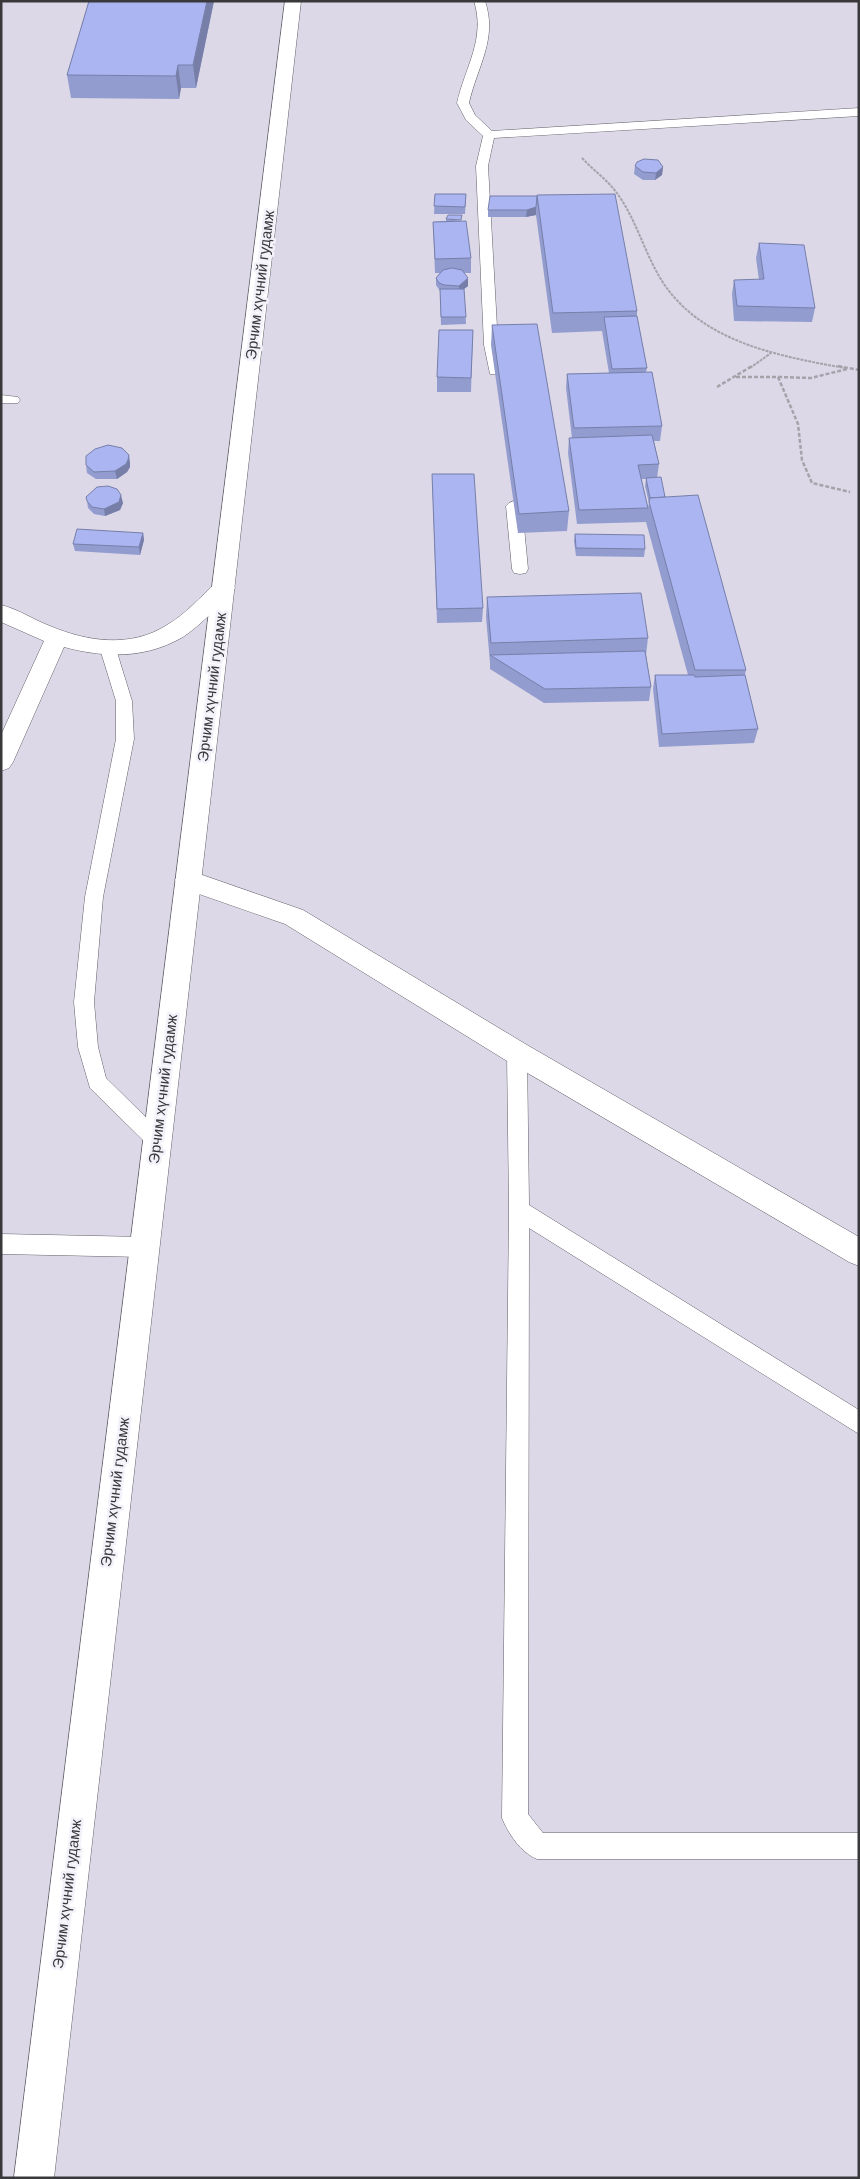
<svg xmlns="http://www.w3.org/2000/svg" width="860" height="2179" viewBox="0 0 860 2179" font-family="'Public Sans',sans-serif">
  <rect width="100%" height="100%" fill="#e6e4ed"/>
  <rect fill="#dcd8e8" x="1" y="1" width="858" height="2177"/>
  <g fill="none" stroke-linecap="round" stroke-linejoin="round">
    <defs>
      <g id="service">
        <path d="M474 1H485C498 39 477 67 469 103L475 115 492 131 859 108V116L494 138 488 166 498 345 502 371 500 374H490L484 345 476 166 483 136 466 120 457 103C465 67 486 39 474 1Z"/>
        <path d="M1 395 18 397 20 400 18 403H1Z"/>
        <path d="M514 501 519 503 522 506 528 569 526 573 520 574 514 573 512 569 506 506 509 503Z"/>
        <path d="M108 643 114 645 116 649 132 701 134 739 103 897 94 1002 98 1047 106 1078 164 1135 167 1141 164 1147 157 1150 150 1147 90 1088 78 1047 74 1002 85 897 116 739V701L100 649 102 645Z"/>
        <path d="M517 1045 524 1047 527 1053 529 1205 859 1410V1434L529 1228 528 1814 543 1833H859V1859H537C521 1853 508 1833 502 1818L509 1210 507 1053 510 1047Z"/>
        <path d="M1 1234 144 1237 152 1240 155 1247 152 1254 144 1257 1 1254Z"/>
      </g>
      <g id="minor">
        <path d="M224 581 232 583 235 588 232 593C216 608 201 625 183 637 145 659 105 658 64 647L13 762 9 768 1 771V735L44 641 1 622V605C18 609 34 620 50 626 88 642 131 648 167 625 186 614 200 597 216 583Z"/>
        <path d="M188 870 303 910 527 1045 859 1237V1266L849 1262 507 1061 285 924 179 887 175 880 179 873Z"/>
      </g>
      <path id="secondary" d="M285 1H301L54 2178H14Z"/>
    </defs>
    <use href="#service" stroke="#626168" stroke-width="1"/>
    <use href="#minor" stroke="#626168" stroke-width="1"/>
    <use href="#secondary" stroke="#626168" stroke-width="1"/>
    <g stroke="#a5a3aa" stroke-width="2" stroke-dasharray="3 1" stroke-linecap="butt">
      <path d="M582 158C594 171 609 181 619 196 637 222 645 254 662 281 701 342 778 356 845 368"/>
      <path d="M750 368 771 353"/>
    </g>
    <g stroke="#a5a3aa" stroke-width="2.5" stroke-dasharray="4 2" stroke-linecap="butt">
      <path d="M838 366 859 370"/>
      <path d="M736 377H778L798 424 802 460 812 483 850 492"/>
      <path d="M778 377 811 378 847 369"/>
      <path d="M717 387 752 366"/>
    </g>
    <use href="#service" fill="#fff" fill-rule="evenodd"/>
    <use href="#minor" fill="#fff" fill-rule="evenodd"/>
    <use href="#secondary" fill="#fff" fill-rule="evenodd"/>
  </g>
  <g fill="#929ccf" fill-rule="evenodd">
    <path d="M89 1H214L196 88H181L179 99 71 98 67 75Z"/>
    <path d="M635 166 663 167 662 175 655 180H643L634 174Z"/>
    <path d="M435 194H466L465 214H434Z"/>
    <path d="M537 196 637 311V316L647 368 646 372 662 426 660 441H654L659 464 657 478 746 670 745 675 758 729 754 743 659 747 653 689 655 675H688L646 522 577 524 568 453 569 438H572L566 388 567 374 609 373 602 331 552 333 536 215 526 217H488V210ZM641 479H646L645 486 649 503 648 508Z"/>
    <path d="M446 219 461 221 471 258V273H464L468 286 464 289 466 324 441 325 440 291 436 285V278L440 273H435L433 222 446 221Z"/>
    <path d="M759 243 815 308 812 322 734 321 732 294 734 280H759L756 258Z"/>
    <path d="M492 325 569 511 567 531 518 533 491 345Z"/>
    <path d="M473 330 471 392H437V377Z"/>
    <path d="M130 463V467L127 472 117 479H96L87 473 86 465Z"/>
    <path d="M432 474 483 608 482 622 437 623Z"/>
    <path d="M87 501 123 503 120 510 105 516 94 514 88 508Z"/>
    <path d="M143 533 144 540 140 555 75 551 73 544Z"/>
    <path d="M575 534 645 549 644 557 576 556 574 541Z"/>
    <path d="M487 597 648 638 646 655 651 687 649 701 544 703 490 669V663L486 617Z"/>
  </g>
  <g fill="#777fa9">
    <path d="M207 1H214L196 88 193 65Z"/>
    <path d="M178 65 181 88 179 99 176 76Z"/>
    <path d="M663 167 662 175 655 180 656 173Z"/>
    <path d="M536 207V215L526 217 527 210Z"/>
    <path d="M468 278V286L459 293V286Z"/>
    <path d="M129 455 130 463V467L127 472 117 479 115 471Z"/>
    <path d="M121 495 123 503 120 510 105 516 104 509Z"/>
    <path d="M143 533 144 540 140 555 139 547Z"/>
  </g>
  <g fill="#aab5f1" stroke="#777fa9">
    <path d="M89 1H207L193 65H178L176 76 67 75Z"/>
    <path d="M644 159 658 160 663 167 656 173 643 172 635 166 637 162Z"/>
    <path d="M435 194H466L465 207 434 206Z"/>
    <path d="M615 194 637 311 553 313 537 195Z"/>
    <path d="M490 196H537L536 207 527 210H488Z"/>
    <path d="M448 215H462L461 220 446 219Z"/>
    <path d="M466 221 471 258 435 259 433 222Z"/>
    <path d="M759 243 804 245 815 308 737 306 734 280 764 279Z"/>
    <path d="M452 268 462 270 468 278 459 286 444 285 439 283 436 278 443 270Z"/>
    <path d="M440 289H464L466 317H441Z"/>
    <path d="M637 316 647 368 612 369 604 317Z"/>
    <path d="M537 324 569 511 519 514 492 325Z"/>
    <path d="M439 330H473L471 378 437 377Z"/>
    <path d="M652 372 662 426 574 428 567 374Z"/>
    <path d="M652 435 659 464 638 465 648 508 579 510 569 438Z"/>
    <path d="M108 445 122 448 129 455 128 460 126 464 115 471 94 472 86 465V456L95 449Z"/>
    <path d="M432 474H474L483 608 437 609Z"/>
    <path d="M661 477 665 497 650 498 646 478Z"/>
    <path d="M108 486 117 489 121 495 119 502 104 509 92 507 87 501 86 497 97 487Z"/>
    <path d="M698 495 746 670H695L649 502 650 498Z"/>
    <path d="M77 529 143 533 139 547 73 544Z"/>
    <path d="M575 534 644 535 645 549 576 548Z"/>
    <path d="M641 593 648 638 491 643 487 597Z"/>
    <path d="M645 651 651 687 545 689 490 655Z"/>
    <path d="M655 675H694L695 677 745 675 758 729 662 734Z"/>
  </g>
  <g text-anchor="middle" stroke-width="5" stroke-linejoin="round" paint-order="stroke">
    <g font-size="15" fill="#39383b" stroke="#f3f1fa">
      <text transform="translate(260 285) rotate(-83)" y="5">Эрчим хүчний гудамж</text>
      <text transform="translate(212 687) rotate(-83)" y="5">Эрчим хүчний гудамж</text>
      <text transform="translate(163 1089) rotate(-83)" y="5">Эрчим хүчний гудамж</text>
      <text transform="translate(115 1492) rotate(-83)" y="5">Эрчим хүчний гудамж</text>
      <text transform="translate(67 1894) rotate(-83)" y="5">Эрчим хүчний гудамж</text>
    </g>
  </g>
  <rect width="860" height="2179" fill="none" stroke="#39383b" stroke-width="5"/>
</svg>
